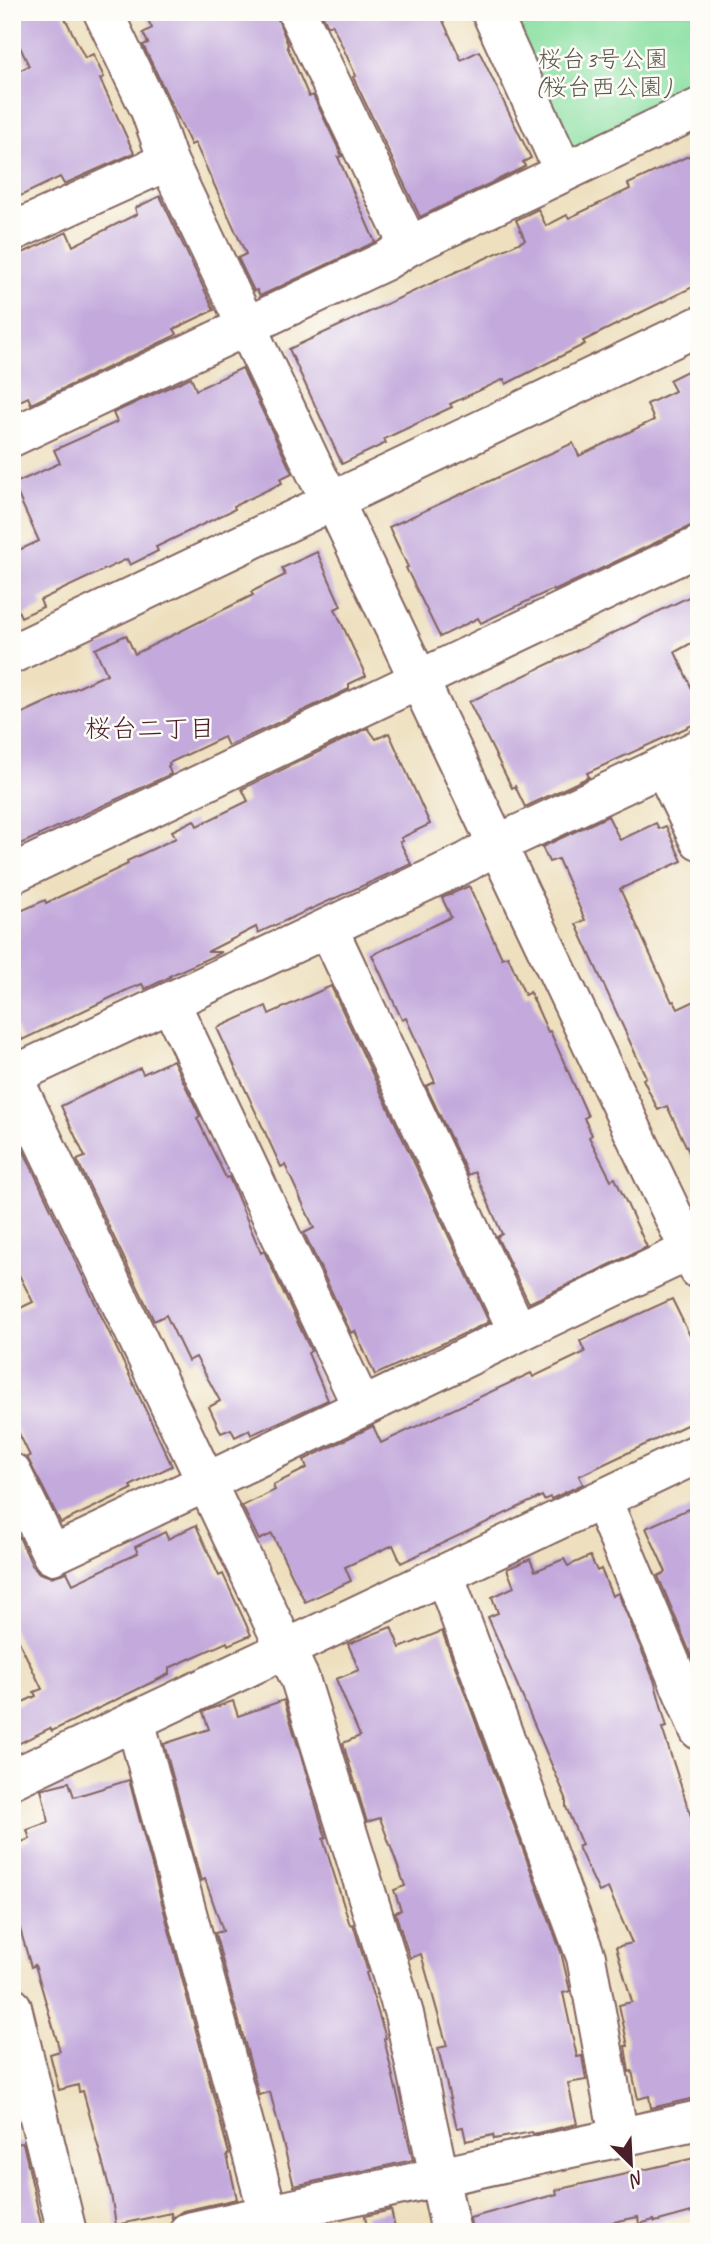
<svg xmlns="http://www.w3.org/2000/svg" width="711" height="2244" viewBox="0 0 711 2244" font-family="Caveat,'Klee One',sans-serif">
  <rect width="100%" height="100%" fill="#fdfcf7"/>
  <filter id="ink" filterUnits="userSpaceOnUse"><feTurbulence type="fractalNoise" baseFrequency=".0143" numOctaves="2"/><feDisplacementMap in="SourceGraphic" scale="14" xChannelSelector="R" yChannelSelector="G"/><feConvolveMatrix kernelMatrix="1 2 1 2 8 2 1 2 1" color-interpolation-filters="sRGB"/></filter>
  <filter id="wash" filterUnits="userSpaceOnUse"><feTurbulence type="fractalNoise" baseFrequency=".00686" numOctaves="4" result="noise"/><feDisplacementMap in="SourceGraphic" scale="28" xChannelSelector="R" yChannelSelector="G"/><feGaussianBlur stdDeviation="1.57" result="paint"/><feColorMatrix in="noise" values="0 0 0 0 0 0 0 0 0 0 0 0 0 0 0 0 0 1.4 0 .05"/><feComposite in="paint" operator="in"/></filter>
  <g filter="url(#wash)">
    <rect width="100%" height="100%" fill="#eee0bf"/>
    <path fill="#8ae0a3" stroke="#6a8067" stroke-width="2" d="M506 12H699V93L579 152 568 147Z"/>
    <g id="blocks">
      <g fill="#c3a9dc">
        <path d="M12 12H62L85 58 93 54 104 77 100 79 134 153 64 184 60 177 12 200V74L29 66 12 30Z"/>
        <path d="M144 12H275L288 45 287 46 309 97 313 95 342 156 338 157 375 242 260 296 257 290 254 291 238 258 246 254 195 143 191 145 143 45 148 43 143 33 152 28Z"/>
        <path d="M321 12H439L461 60 479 51 531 158 523 162 525 166 520 169 420 217 353 77 356 76 332 24 328 26Z"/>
        <path d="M699 151V284L583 341 585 344 506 384 504 379 450 404 452 407 384 439 386 443 342 464 289 349 525 240 516 220 538 209 546 226 567 215 569 218 630 189 628 184Z"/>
        <path d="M160 196 214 310 174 329 177 334 172 337 31 404 28 397 12 405V258L67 232 73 246 137 214 135 208Z"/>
        <path d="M699 365V522L554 591 553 589 481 623 478 618 440 637 406 568 408 567 389 527 573 443 579 456 654 420 647 404 675 391 669 380Z"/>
        <path d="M242 368 292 473 280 479 282 483 234 506 235 509 156 547 158 551 130 565 127 559 40 600 43 607 21 617 18 610 12 613V542L17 551 39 541 13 484 60 463 54 450 117 422 113 413 191 377 196 390Z"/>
        <path d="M317 552 341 606 335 609 366 676 349 684V689L228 746 224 737 169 763 170 765 168 766 171 774 12 848V718L107 674 95 649 126 635 135 654 253 595 251 592 285 575 282 568Z"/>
        <path d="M699 592V639L675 652 699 704V722L587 773 589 777 525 807 515 786 512 788 469 702Z"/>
        <path d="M368 728 376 739 389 733 430 824 401 838 403 841 400 842 411 864 258 933 256 927 207 952H222L169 976 170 977 145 989 142 984 129 989 22 1040 12 1020V915L45 900 46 903 128 864 127 861 176 838 172 831 194 820 197 826 248 801 242 789Z"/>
        <path d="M608 816 620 840 656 823 659 829 666 826 682 861 620 889 672 1002 674 1001 678 1009 699 999V1173L667 1106 658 1110 643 1079 646 1077 576 924 585 920 558 859 549 862 542 847Z"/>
        <path d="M469 886 502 958 508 956 525 995 530 992 548 1032 550 1031 588 1116 584 1118 592 1135 589 1137 611 1180 615 1178 647 1247 529 1303 497 1237 502 1234 475 1172 468 1175 426 1086 435 1082 406 1018 402 1020 372 955 451 917 442 898Z"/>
        <path d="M331 986 489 1322 375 1375 355 1331 351 1333 304 1233 314 1228 285 1165 281 1167 217 1028 266 1006 269 1014Z"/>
        <path d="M173 1060 200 1116 197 1118 226 1178 229 1177 261 1253 264 1251 311 1351 308 1353 328 1400 251 1435 249 1430 235 1437 231 1429 221 1433 209 1407 220 1401 196 1357 188 1361 166 1315 154 1321 77 1160 85 1157 61 1106 140 1068 143 1074Z"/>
        <path d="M12 1126 172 1466 130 1486 132 1489 61 1523 27 1457 30 1456 12 1419V1312L33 1302 12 1261Z"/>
        <path d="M672 1299 699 1354V1419L579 1476 583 1484 551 1499 550 1497 544 1500 542 1496 401 1563 393 1545 345 1567 351 1581 305 1602 272 1534 259 1540 242 1506 275 1490 273 1485 307 1468 304 1460 373 1426 381 1443 531 1373 533 1377 585 1352 580 1341Z"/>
        <path d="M699 1504V1658L693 1660 658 1576 666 1572 646 1528Z"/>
        <path d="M196 1525 219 1576 223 1574 251 1635 228 1645 227 1642 169 1668V1674L52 1731 50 1728 12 1747V1707L36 1696 34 1692 42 1689 12 1627V1540L19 1537 32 1565 39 1573 51 1577 67 1572 73 1584 138 1553 135 1547 165 1532 168 1539Z"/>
        <path d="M590 1556 597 1571 601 1569 612 1596 618 1593 654 1680 667 1727 662 1728 699 1841V2097L651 2108 649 2096 638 2099 632 2071 629 2072 625 2046H628L619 2005 632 2002 616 1947 632 1943 608 1888 599 1892 578 1847 582 1845 566 1807V1798L488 1617 498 1613 492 1597 514 1587 507 1569 530 1559 535 1571 564 1559 568 1566Z"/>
        <path d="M391 1627 400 1648 442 1631 561 1952 570 1991 563 1993 577 2057 582 2056 586 2080 568 2083 577 2124 533 2134 532 2132 494 2139 493 2135 466 2141 463 2127 457 2128 438 2048 447 2046 421 1954 410 1958 395 1912 401 1910 394 1890 405 1886 380 1818 367 1822 343 1743 360 1736 336 1679 359 1670 348 1644Z"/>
        <path d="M284 1700 326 1838 323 1839 350 1925 353 1924 368 1972 366 1973 386 2038 384 2039 413 2160 294 2186 270 2092 259 2095 215 1933 223 1931 205 1879 201 1881 164 1744 209 1729 203 1712 213 1708 233 1701 238 1716Z"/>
        <path d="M129 1780 229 2154 227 2155 237 2199 183 2211 172 2218 171 2213 116 2225 111 2194 83 2091 79 2092 78 2085 59 2090 50 2054 60 2051 35 1965 31 1967 12 1901V1845L30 1839 27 1830 49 1822 41 1789 69 1782 74 1797Z"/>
        <path d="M23 2143 43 2232H12V2144Z"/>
        <path d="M699 2157V2210L655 2222 654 2220 639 2224 638 2217 565 2232H472L470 2218 557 2194 556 2190Z"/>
        <path d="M391 2210 396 2232H368L365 2216Z"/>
      </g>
    </g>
  </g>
  <g filter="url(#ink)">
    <use href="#blocks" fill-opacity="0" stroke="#83635f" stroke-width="2"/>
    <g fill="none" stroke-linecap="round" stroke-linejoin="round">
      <defs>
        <g id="minor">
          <path d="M103 12 150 110 168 161 319 479 334 501 699 1270"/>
          <path d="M297 12 409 246"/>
          <path d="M491 12 564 172"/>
          <path d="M12 232 168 161"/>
          <path d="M12 437 385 261 409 246 699 108"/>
          <path d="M12 654 699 326"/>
          <path d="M663 766 699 840"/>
          <path d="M12 874 699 546"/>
          <path d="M328 928 518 1332"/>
          <path d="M170 1002 362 1407"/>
          <path d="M12 1075 300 1679 404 2014 451 2232"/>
          <path d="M12 1076 467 862 496 845 699 749"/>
          <path d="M12 1473 52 1555C265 1456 476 1351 689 1251"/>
          <path d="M602 1500 699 1730"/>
          <path d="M444 1574 586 1957 619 2137"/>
          <path d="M135 1720 268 2213"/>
          <path d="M12 1779 699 1453"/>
          <path d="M12 2007 67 2232"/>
          <path d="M188 2232 699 2120"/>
        </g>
      </defs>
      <use href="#minor" stroke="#83635f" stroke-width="42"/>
      <use href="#minor" stroke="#fff" stroke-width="38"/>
    </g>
  </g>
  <g text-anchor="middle" stroke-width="5" stroke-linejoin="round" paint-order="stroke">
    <g font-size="24" fill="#5d594f" stroke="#fdfcf7">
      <text x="603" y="67">桜台3号公園<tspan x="603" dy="28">(桜台西公園)</tspan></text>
    </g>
    <g font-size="26" fill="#4a1f2b" stroke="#fdfcf7">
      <text x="150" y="737">桜台二丁目</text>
    </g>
  </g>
  <rect width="711" height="2244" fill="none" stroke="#fdfcf7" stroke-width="42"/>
  <g transform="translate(631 2164) rotate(156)" stroke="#fdfcf7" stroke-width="5" paint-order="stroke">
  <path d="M0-5L12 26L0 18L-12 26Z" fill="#4a1f2b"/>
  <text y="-10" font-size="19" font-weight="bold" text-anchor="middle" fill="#4a1f2b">N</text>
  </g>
</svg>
